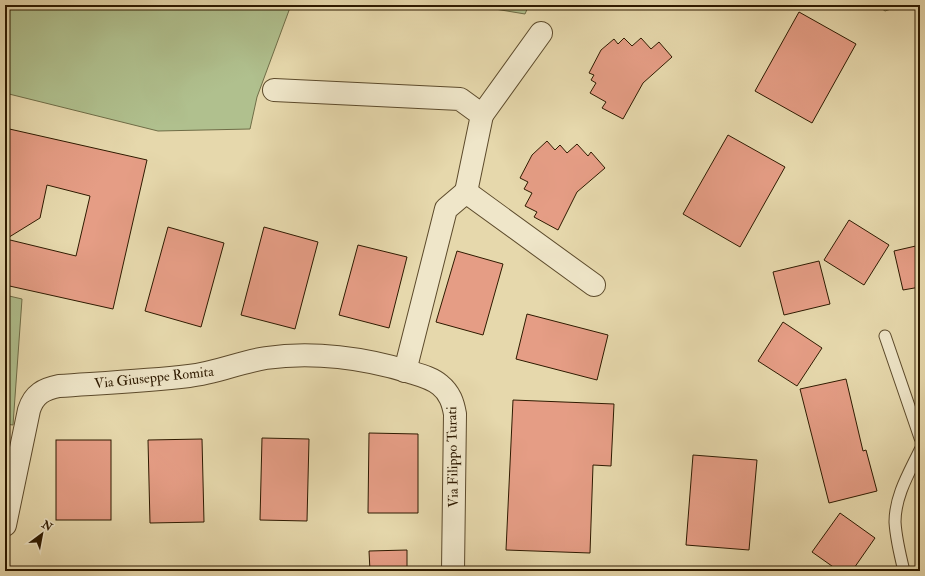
<svg xmlns="http://www.w3.org/2000/svg" width="925" height="576" viewBox="0 0 925 576" font-family="'IM FELL Double Pica',serif">
  <rect width="100%" height="100%" fill="#e6d8ac"/>
  <filter id="stains"><feTurbulence type="fractalNoise" baseFrequency=".005" numOctaves="4"/><feColorMatrix values="0 0 0 0 .2 0 0 0 0 .09 0 0 0 0 .02 0 0 0 .5 -.17"/></filter>
  <radialGradient id="worn" r=".72"><stop offset=".6" stop-color="#630" stop-opacity="0"/><stop offset="1" stop-color="#630" stop-opacity=".3"/></radialGradient>
  <g fill="#b0c08e" stroke="#6f6d47">
    <path d="M5 5H291L257 97 250 129 158 131 5 93Z"/>
    <path d="M471 5H529L525 14Z"/>
    <path d="M877 5H903L885 11Z"/>
    <path d="M5 295 22 299 13 425 5 424Z"/>
  </g>
  <g fill="#e59d85" stroke="#2e1a00" fill-rule="evenodd">
    <path d="M799 12 856 44 812 123 755 91Z"/>
    <path d="M624 38 632 46 641 38 651 49 659 42 672 57 643 83 623 119 602 108 606 102 590 93 596 83 591 80 594 75 589 73 601 50 614 39 618 44Z"/>
    <path d="M5 128 147 160 113 309 5 285ZM47 185 90 196 76 256 6 239 40 218Z"/>
    <path d="M728 135 785 167 740 247 683 214Z"/>
    <path d="M547 141 555 150 560 145 567 153 577 144 588 156 591 152 605 168 577 192 558 230 534 217 537 212 525 206 532 193 524 189 528 182 520 178 532 155Z"/>
    <path d="M849 220 889 245 864 285 824 260Z"/>
    <path d="M168 227 224 243 201 327 145 311Z"/>
    <path d="M264 227 318 242 295 329 241 315Z"/>
    <path d="M358 245 407 257 389 328 339 315Z"/>
    <path d="M920 245V287L903 290 894 251Z"/>
    <path d="M457 251 503 264 483 335 436 322Z"/>
    <path d="M819 261 830 304 784 315 773 272Z"/>
    <path d="M527 314 608 335 597 380 516 359Z"/>
    <path d="M783 322 822 348 797 386 758 361Z"/>
    <path d="M846 379 863 451 866 450 877 491 829 503 800 389Z"/>
    <path d="M513 400 614 404 611 466 593 465 590 553 506 550Z"/>
    <path d="M369 433 418 434V513H368Z"/>
    <path d="M262 438 309 439 307 521 260 520Z"/>
    <path d="M202 439 204 522 150 523 148 440Z"/>
    <rect x="56" y="440" width="55" height="80"/>
    <path d="M693 455 757 460 749 550 686 545Z"/>
    <path d="M840 513 875 538 852 571H839L812 552Z"/>
    <path d="M407 550V571H370L369 551Z"/>
  </g>
  <g fill="none" stroke-linecap="round" stroke-linejoin="round">
    <defs>
      <g id="service">
        <path d="M885 336 920 438"/>
        <path d="M904 571C900 555 896 539 895 522 895 496 909 473 920 450"/>
      </g>
      <g id="minor">
        <path d="M274 90 460 99 482 115 466 192"/>
        <path d="M482 115 541 33"/>
        <path d="M405 371 446 209 466 192 594 285"/>
        <path d="M5 525 29 410C34 394 44 389 59 386 103 383 146 381 189 376 216 373 240 362 266 358 313 351 365 358 410 372 420 375 432 378 440 385 450 393 453 403 455 414L453 571"/>
      </g>
    </defs>
    <use href="#service" stroke="#5c4a2b" stroke-width="13"/>
    <use href="#minor" stroke="#5c4a2b" stroke-width="24"/>
    <use href="#service" stroke="#efe6c9" stroke-width="11"/>
    <use href="#minor" stroke="#efe6c9" stroke-width="22"/>
  </g>
  <g text-anchor="middle" stroke-width="3" stroke-linejoin="round" paint-order="stroke">
    <g font-size="14" fill="#2e1a00" stroke="#efe6c9">
      <text transform="translate(154 377) rotate(-6)" y="5">Via Giuseppe Romita</text>
      <text transform="translate(452 457) rotate(-91)" y="5">Via Filippo Turati</text>
    </g>
  </g>
  <rect width="925" height="576" fill="none" stroke="#e6d8ac" stroke-width="20"/>
  <rect x="6" y="6" width="913" height="564" fill="none" stroke="#2e1a00" stroke-width="2"/>
  <rect x="10" y="10" width="905" height="556" fill="none" stroke="#2e1a00"/>
  <g transform="translate(42 534) rotate(32)" stroke="#efe6c9" stroke-width="3" paint-order="stroke">
  <path d="M0-3L7 15L0 10L-7 15Z" fill="#2e1a00"/>
  <text y="-6" font-size="11" font-weight="bold" text-anchor="middle" fill="#2e1a00">N</text>
  </g>
  <rect width="100%" height="100%" filter="url(#stains)"/>
  <rect width="100%" height="100%" fill="url(#worn)"/>
</svg>
